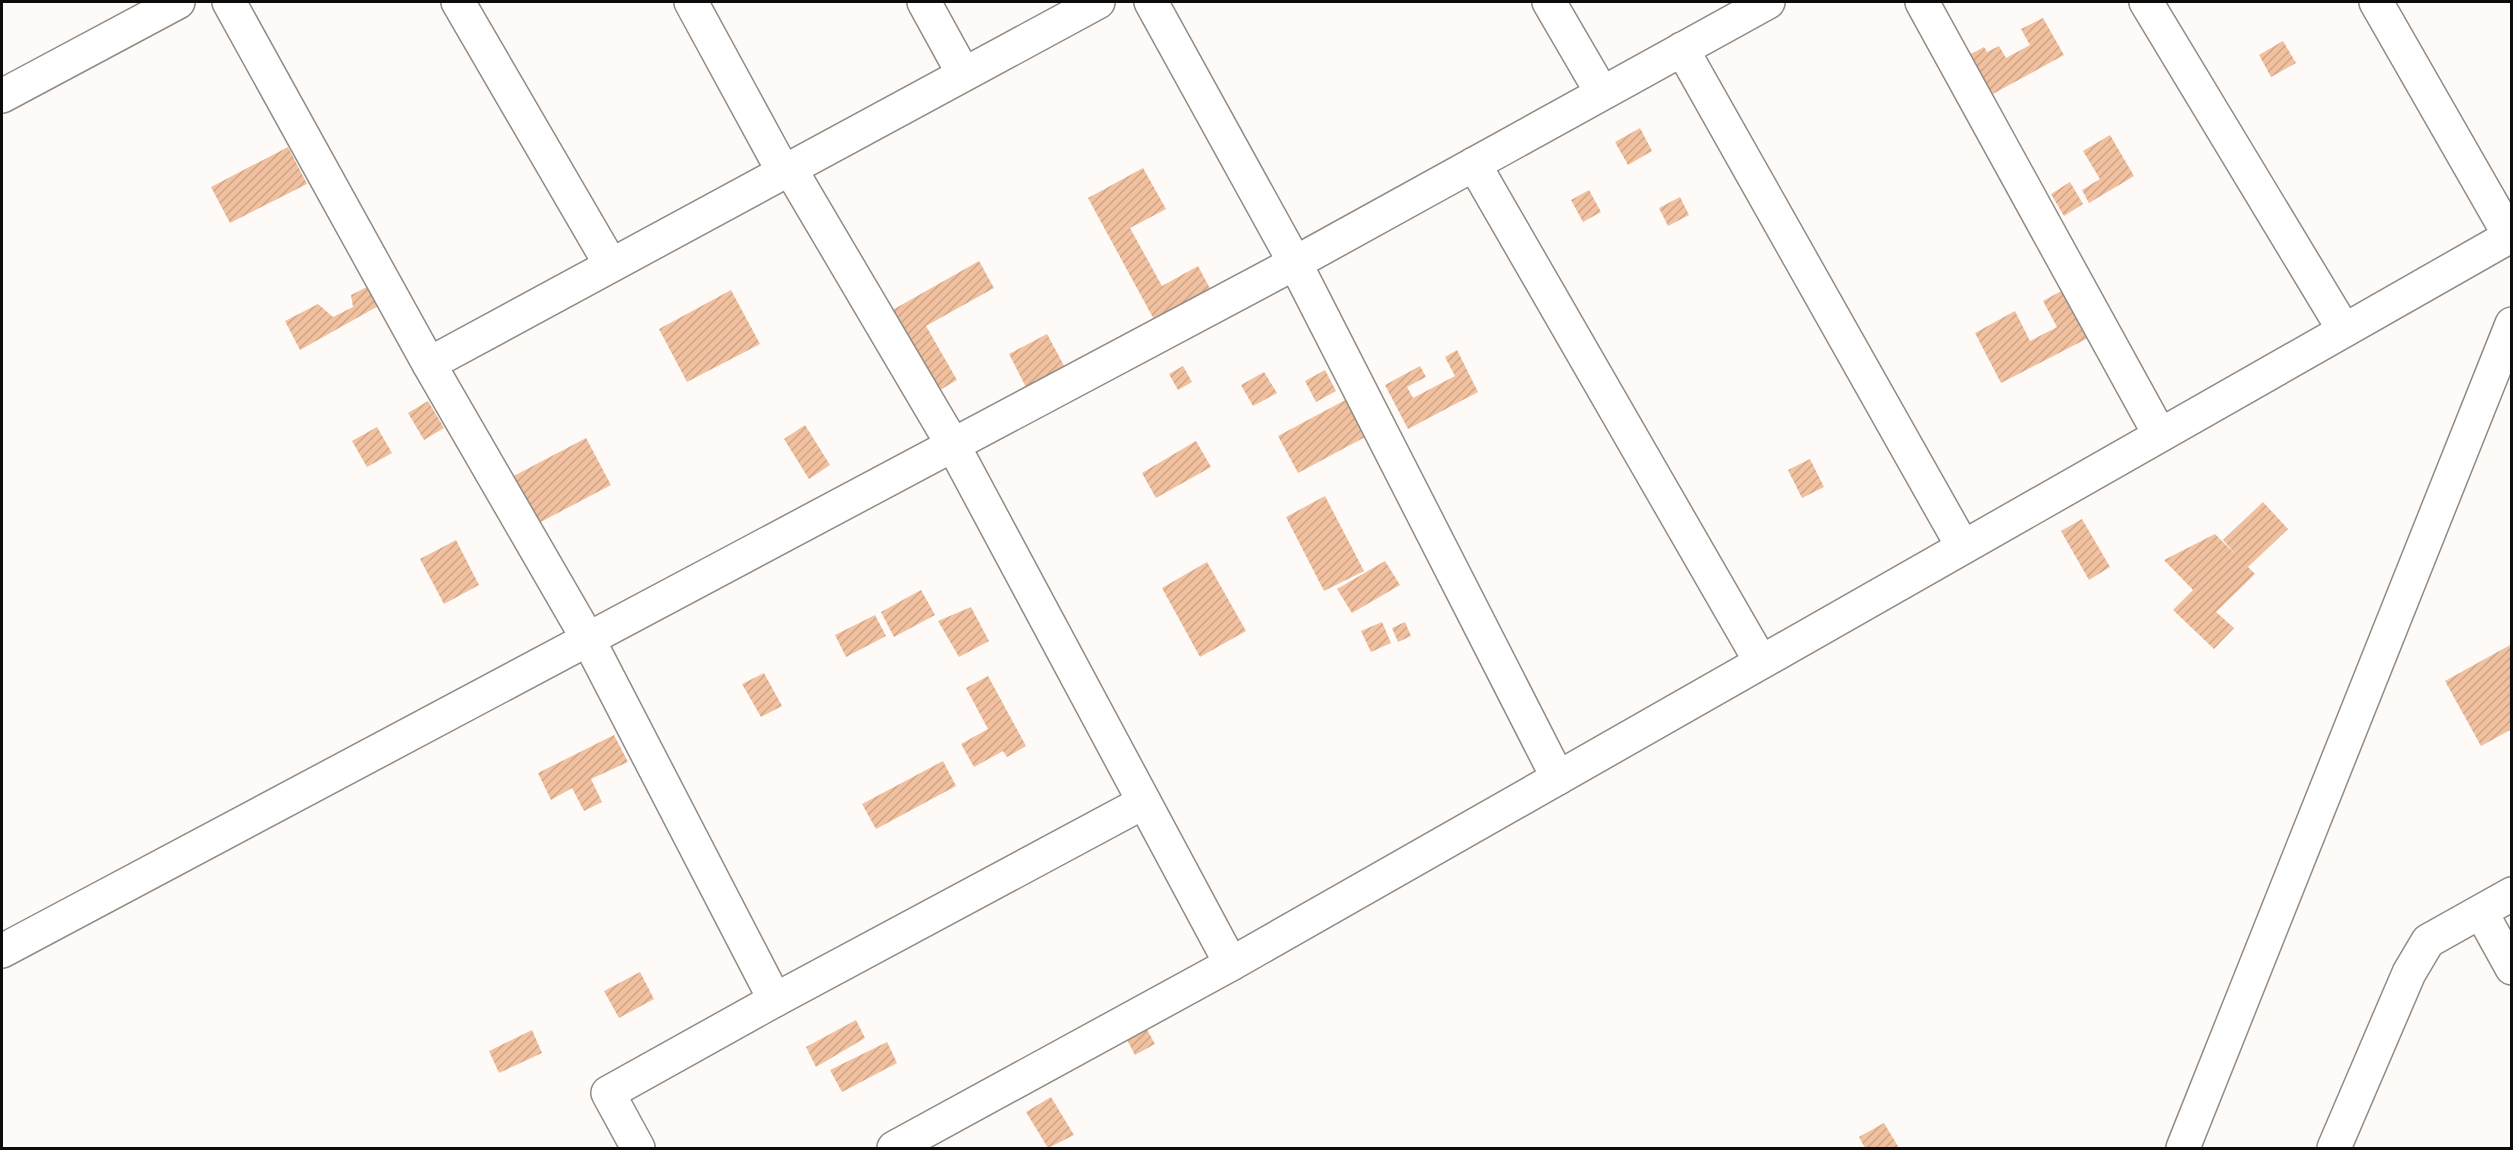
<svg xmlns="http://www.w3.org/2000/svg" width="2513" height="1150" viewBox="0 0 2513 1150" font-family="'Sofia Sans Condensed',sans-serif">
  <defs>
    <pattern id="building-hatch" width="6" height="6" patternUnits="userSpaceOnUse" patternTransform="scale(1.5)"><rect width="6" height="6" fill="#f1c09e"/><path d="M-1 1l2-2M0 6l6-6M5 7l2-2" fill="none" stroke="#cda487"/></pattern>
  </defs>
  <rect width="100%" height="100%" fill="#fefaf7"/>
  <g fill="url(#building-hatch)">
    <path d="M2043 18 2064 55 1991 95 1969 55 1984 47 1987 52 1999 46 2006 58 2030 45 2021 29Z"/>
    <path d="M2283 41 2296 63 2271 77 2259 55Z"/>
    <path d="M1640 128 1652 151 1628 165 1615 142Z"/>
    <path d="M2110 135 2134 176 2089 203 2082 190 2100 179 2083 151Z"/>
    <path d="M288 147 307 184 230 223 211 187Z"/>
    <path d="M1143 168 1166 209 1130 228 1162 286 1198 266 1213 294 1157 325 1088 198Z"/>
    <path d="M2070 182 2083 204 2064 216 2051 194Z"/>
    <path d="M1589 190 1601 212 1583 222 1571 200Z"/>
    <path d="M1680 197 1689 215 1668 226 1659 208Z"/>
    <path d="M979 261 994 288 926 326 957 380 935 393 889 312Z"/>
    <path d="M369 286 380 305 300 350 285 321 318 304 333 317 353 307 351 295Z"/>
    <path d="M2065 289 2090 337 2001 383 1975 333 2015 311 2030 341 2057 327 2043 301Z"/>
    <path d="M731 290 760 344 687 382 659 329Z"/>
    <path d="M1047 334 1068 373 1029 393 1009 354Z"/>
    <path d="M1457 350 1478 392 1408 429 1385 385 1420 366 1426 377 1407 387 1413 398 1455 376 1445 357Z"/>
    <path d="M1183 366 1192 382 1178 390 1169 374Z"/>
    <path d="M1325 370 1336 391 1316 402 1305 381Z"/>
    <path d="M1264 372 1277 393 1253 406 1241 385Z"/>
    <path d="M1349 398 1369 435 1298 473 1278 436Z"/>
    <path d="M428 401 444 428 424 440 408 413Z"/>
    <path d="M805 425 830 465 809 479 784 439Z"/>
    <path d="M377 427 392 453 367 467 352 441Z"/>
    <path d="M586 438 611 485 535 525 510 478Z"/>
    <path d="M1196 441 1211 467 1156 498 1142 473Z"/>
    <path d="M1810 459 1824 487 1802 498 1788 470Z"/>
    <path d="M1325 496 1364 571 1324 591 1286 517Z"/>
    <path d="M2263 502 2288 529 2248 567 2255 574 2216 612 2234 628 2214 649 2173 610 2193 590 2164 560 2215 534 2237 556 2223 540Z"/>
    <path d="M2082 519 2110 567 2089 580 2061 531Z"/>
    <path d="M456 540 479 585 444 604 420 559Z"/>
    <path d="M1385 561 1400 585 1352 613 1337 589Z"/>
    <path d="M1207 562 1246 631 1200 657 1162 588Z"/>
    <path d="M921 590 935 615 894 637 881 612Z"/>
    <path d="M971 607 989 641 959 657 938 621Z"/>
    <path d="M875 615 886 636 846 657 835 635Z"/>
    <path d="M1382 622 1391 643 1371 652 1361 631Z"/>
    <path d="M1405 622 1411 636 1398 642 1392 628Z"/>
    <path d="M2512 644V729L2481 746 2445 681Z"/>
    <path d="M764 673 782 706 761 717 742 684Z"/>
    <path d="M988 676 1026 746 1007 757 1003 751 974 767 961 744 988 729 966 688Z"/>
    <path d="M614 735 628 762 591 779 602 802 584 811 572 788 551 800 538 773Z"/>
    <path d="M943 761 956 786 876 829 862 804Z"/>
    <path d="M640 972 654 999 619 1018 604 991Z"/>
    <path d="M856 1020 865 1038 816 1067 806 1047Z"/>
    <path d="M1145 1026 1155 1044 1135 1055 1126 1038Z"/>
    <path d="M532 1030 542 1053 499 1073 489 1051Z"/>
    <path d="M887 1042 897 1063 842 1092 830 1070Z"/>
    <path d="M1051 1097 1074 1135 1048 1148 1026 1112Z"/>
    <path d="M1884 1123 1899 1148H1865L1859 1137Z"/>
  </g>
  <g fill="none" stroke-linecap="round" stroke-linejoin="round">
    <defs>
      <g id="minor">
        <path d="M229 2 429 364 588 639 775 1000"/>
        <path d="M458 2 611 265"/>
        <path d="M691 2 783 171"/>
        <path d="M924 2 963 73"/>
        <path d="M1151 2 1295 263 1558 778"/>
        <path d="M1549 2 1602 93"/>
        <path d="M1922 2 2160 435"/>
        <path d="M2146 2 2344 330"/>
        <path d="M2376 2 2510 236"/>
        <path d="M1682 49 1963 547"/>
        <path d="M2 96 178 2"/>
        <path d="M1474 164 1761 662"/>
        <path d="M789 167 953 445 1231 964"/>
        <path d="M429 364 1098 2"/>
        <path d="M2481 912 2512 968"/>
        <path d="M2 951 1295 263 1768 2"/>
        <path d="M638 1148 608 1093 775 1000 1144 802"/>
        <path d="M894 1148 1231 964 2512 235"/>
        <path d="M2334 1148 2409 973 2428 941 2512 894"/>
      </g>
      <path id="tertiary" d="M2183 1148 2512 324"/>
    </defs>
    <use href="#minor" stroke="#918b86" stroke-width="36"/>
    <use href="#tertiary" stroke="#918b86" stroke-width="36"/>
    <use href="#minor" stroke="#fff" stroke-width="33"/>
    <use href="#tertiary" stroke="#fff" stroke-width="33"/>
  </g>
  <rect width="2513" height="1150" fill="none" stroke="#0e0c0a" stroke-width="6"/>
</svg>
